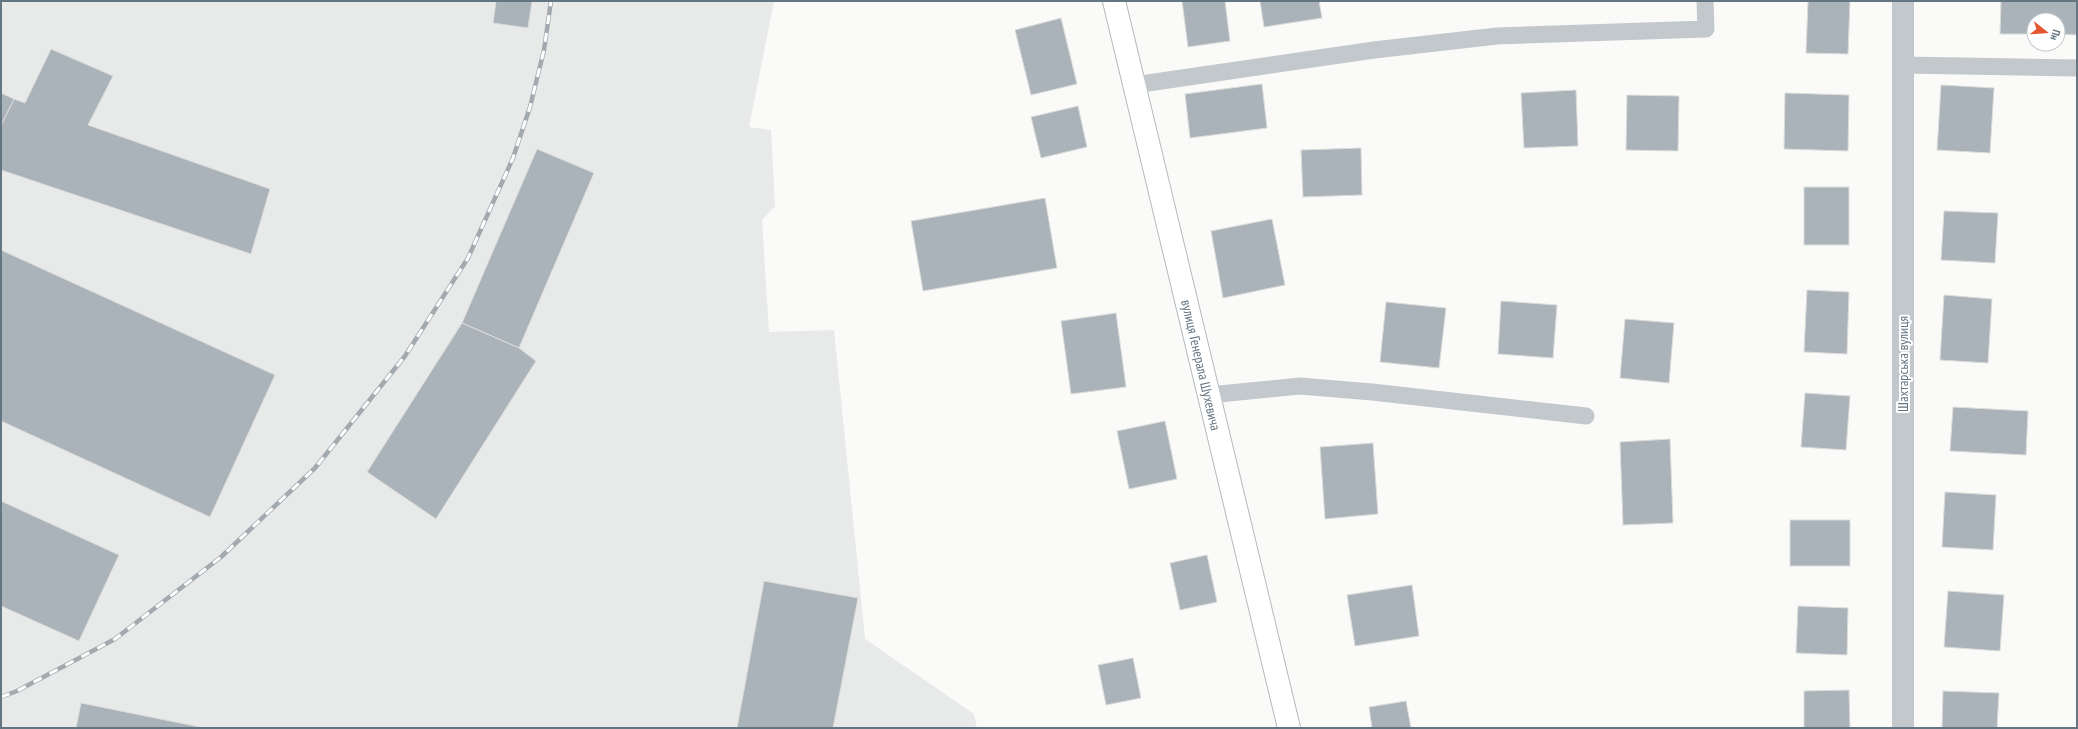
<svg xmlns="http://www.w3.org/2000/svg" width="2078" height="729" viewBox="0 0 2078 729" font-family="'PT Sans Narrow',sans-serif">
  <rect width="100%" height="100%" fill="#fafaf8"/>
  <path fill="#e8e9e9" d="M1 1H774L749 127 771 130 775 206 762 220 769 332 834 330 865 639 974 714 977 728H1Z"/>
  <g fill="#aab3b9" stroke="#dcdcda">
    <path d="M496 1H532L528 28 493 23Z"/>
    <path d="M1182 1H1225L1230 41 1188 47Z"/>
    <path d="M1260 1H1319L1322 18 1264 27Z"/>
    <path d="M1808 1H1850L1848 54 1806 53Z"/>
    <path d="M2001 1H2077V35L2058 34V20H2034V34H2000Z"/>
    <path d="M1061 18 1077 84 1031 95 1015 30Z"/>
    <path d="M51 49 113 76 88 125 270 189 251 254 1 170V125L14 99 25 103Z"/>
    <path d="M1262 84 1267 128 1190 138 1185 94Z"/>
    <path d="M1941 85 1994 88 1990 153 1937 150Z"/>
    <path d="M1576 90 1578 146 1524 148 1521 93Z"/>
    <path d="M1 93 14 99 1 125Z"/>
    <path d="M1785 93 1849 95 1848 151 1784 149Z"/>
    <path d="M1627 95 1679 96 1678 151 1626 150Z"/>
    <path d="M1078 106 1087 147 1041 158 1031 117Z"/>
    <path d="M1361 148 1362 195 1303 197 1301 150Z"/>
    <path d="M537 149 594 173 519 348 462 323Z"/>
    <rect x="1804" y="187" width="45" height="58"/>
    <path d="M1045 198 1057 268 923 291 911 221Z"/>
    <path d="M1944 211 1998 213 1995 263 1941 260Z"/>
    <path d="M1272 219 1285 285 1223 298 1211 231Z"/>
    <path d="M1 250 275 375 210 517 1 421Z"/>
    <path d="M1807 290 1849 292 1847 354 1804 352Z"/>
    <path d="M1944 295 1992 299 1988 363 1940 360Z"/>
    <path d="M1501 301 1557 305 1553 358 1498 354Z"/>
    <path d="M1386 302 1446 308 1439 368 1380 362Z"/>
    <path d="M1116 313 1126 387 1071 394 1061 321Z"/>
    <path d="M1625 319 1674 323 1669 383 1620 378Z"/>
    <path d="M462 323 519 348 536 361 436 519 367 472Z"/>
    <path d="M1805 393 1850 396 1846 450 1801 447Z"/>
    <path d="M1953 407 2028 411 2026 455 1950 451Z"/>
    <path d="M1165 421 1177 479 1129 489 1117 431Z"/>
    <path d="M1670 439 1673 523 1623 525 1620 442Z"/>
    <path d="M1373 443 1378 514 1325 519 1320 447Z"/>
    <path d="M1945 492 1996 495 1993 550 1942 547Z"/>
    <path d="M1 501 119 555 79 641 1 606Z"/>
    <rect x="1790" y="520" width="60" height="46"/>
    <path d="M1207 555 1217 602 1180 610 1170 563Z"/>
    <path d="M764 581 858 598 833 728H737Z"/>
    <path d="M1412 585 1419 636 1355 646 1347 595Z"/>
    <path d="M1948 591 2004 595 2000 651 1944 647Z"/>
    <path d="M1798 606 1848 608 1847 655 1796 653Z"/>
    <path d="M1133 658 1141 698 1106 705 1098 665Z"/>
    <path d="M1849 690 1850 728H1804V691Z"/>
    <path d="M1943 691 1999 693 1997 728H1942Z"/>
    <path d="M1406 701 1411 728H1372L1369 707Z"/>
    <path d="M81 703 205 728H76Z"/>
  </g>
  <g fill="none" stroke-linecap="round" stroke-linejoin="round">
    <defs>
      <path id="secondary" d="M1114 1 1289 728"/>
    </defs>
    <use href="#secondary" stroke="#b3babf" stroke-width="24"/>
    <g stroke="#c3c8cc" stroke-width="17">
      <path d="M1903 65 2077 68"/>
      <path d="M1134 85 1374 50 1497 36 1706 29 1705 1"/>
      <path d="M1209 395 1300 386 1372 392 1586 416"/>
    </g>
    <path stroke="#c3c8cc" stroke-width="22" d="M1903 728V1"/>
    <use href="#secondary" stroke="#fff" stroke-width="22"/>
    <defs>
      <path id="rail" d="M1 697 17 691 115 639 221 557 315 468 405 356 468 258 513 158 530 107 544 50 551 1"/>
    </defs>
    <use href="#rail" stroke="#a2aab0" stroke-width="4.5"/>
    <use href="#rail" stroke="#fff" stroke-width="3" stroke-dasharray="9" stroke-linecap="butt"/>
  </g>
  <g text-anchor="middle" stroke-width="4" stroke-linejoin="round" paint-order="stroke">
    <g font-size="14" fill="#657683" stroke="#fff">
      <text transform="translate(1903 364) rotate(-90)" y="5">Шахтарська вулиця</text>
      <text transform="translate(1201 365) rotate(77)" y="5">вулиця Генерала Шухевича</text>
    </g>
  </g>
  <rect width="2078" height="729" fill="none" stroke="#657683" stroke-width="4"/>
  <g transform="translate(2046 32) rotate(107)"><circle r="19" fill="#ffffff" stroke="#c1c8cd"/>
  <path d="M0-3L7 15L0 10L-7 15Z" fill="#e4572e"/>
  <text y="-6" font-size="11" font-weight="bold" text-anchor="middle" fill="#657683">Пн</text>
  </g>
</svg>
